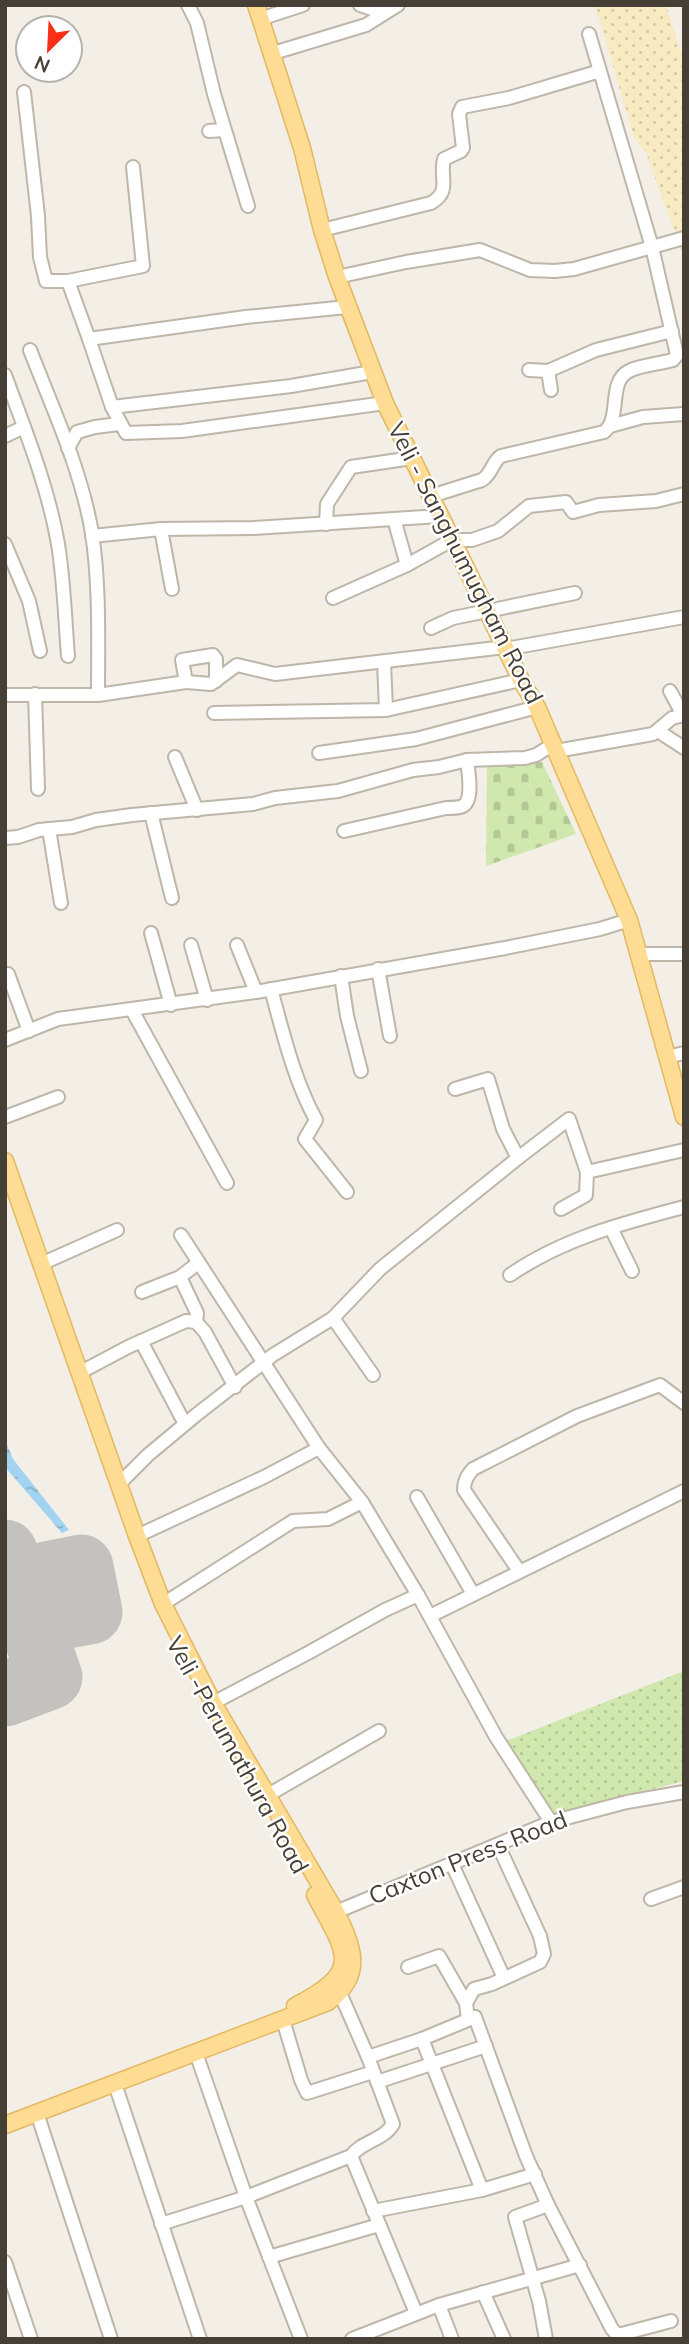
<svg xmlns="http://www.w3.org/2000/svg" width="689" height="2344" viewBox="0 0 689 2344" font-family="Mulish,sans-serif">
  <defs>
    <pattern id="grass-dots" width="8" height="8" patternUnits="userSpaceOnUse" patternTransform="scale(1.75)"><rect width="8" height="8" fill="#d0e8ae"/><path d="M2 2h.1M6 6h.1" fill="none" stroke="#b4c896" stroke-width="1.8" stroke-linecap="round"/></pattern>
    <pattern id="sand-dots" width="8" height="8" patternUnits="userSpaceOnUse" patternTransform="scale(1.75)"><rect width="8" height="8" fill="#f8eac1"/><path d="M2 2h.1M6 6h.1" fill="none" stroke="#d6caa6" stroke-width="1.8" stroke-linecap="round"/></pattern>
    <pattern id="cemetery-stones" width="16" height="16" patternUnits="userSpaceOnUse" patternTransform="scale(1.75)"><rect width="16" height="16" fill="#d0e8ae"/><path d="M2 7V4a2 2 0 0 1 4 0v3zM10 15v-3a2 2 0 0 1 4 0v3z" fill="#b4c896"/></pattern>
    <pattern id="water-ripples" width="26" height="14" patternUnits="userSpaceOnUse" patternTransform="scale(1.75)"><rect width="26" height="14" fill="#a2d3f0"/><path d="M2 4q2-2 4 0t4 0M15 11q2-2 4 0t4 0" fill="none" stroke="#86adc3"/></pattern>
  </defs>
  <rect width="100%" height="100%" fill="#f3efe6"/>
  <path fill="url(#grass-dots)" d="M684 1671V1781L550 1815 506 1741Z"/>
  <path fill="url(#sand-dots)" d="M595 5H666L684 61V258L646 153 634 137Z"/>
  <path fill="url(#cemetery-stones)" d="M542 762 576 834 486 866 487 767Z"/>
  <path fill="url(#water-ripples)" d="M5 1440 13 1459 69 1530 62 1533 5 1467Z"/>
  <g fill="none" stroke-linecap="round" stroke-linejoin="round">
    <path stroke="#c4c2be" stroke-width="65" d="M5 1552 16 1580 81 1567 90 1612 31 1622 50 1677 5 1694"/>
    <defs>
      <g id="minor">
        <path d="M188 5 197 23 214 94 248 206"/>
        <path d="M360 5 384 13"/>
        <path d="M260 19 303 5"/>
        <path d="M270 54 366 25 398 5"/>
        <path d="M24 92 38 216 40 257 46 281H68L89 339 246 317 347 307"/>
        <path d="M209 131 224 130"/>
        <path d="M322 230 431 203C452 191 439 177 444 159L461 151 463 148 459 114 462 107 509 98 600 71"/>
        <path d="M337 277 406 262 480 250 530 270 555 271 574 269 684 238"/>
        <path d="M68 281 143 266 133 167"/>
        <path d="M89 339 112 407 126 433 182 431 385 403"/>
        <path d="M529 370 548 371 596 350 672 331"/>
        <path d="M548 371 551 390"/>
        <path d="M5 375C25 430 48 486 58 544 64 581 65 619 68 656"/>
        <path d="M112 407 291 386 372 372"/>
        <path d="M610 426 643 417 684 414"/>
        <path d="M5 436 24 427"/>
        <path d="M68 448 77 432 95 427 119 424"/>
        <path d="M431 496 482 480C492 474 492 462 501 456L604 432C622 418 607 382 629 371 641 365 659 364 673 360L677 355 652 247 589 34"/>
        <path d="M394 519 407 565"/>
        <path d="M326 524 327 504 351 467 412 458"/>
        <path d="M161 529 172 589"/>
        <path d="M92 536 161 529 253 528 440 516"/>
        <path d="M5 544 29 601 40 651"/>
        <path d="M333 598 407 565 452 540H472L498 531 529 506 566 502 573 512 599 505 656 501 684 494"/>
        <path d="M431 628 453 618 575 593"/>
        <path d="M384 662 386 710"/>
        <path d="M186 682 182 660 213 655 216 659V681"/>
        <path d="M670 691 683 715"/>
        <path d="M35 694 38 789"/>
        <path d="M5 695H98C98 642 100 586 92 533 81 469 53 409 30 350"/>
        <path d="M98 695 186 682 211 684 237 665 275 674 505 647 511 648 684 617"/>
        <path d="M214 713 386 710 521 680"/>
        <path d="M658 731 684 748"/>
        <path d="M556 751 653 734 672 718 684 715"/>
        <path d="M319 753 416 739 537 707"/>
        <path d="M175 757 197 810"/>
        <path d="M151 813 172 898"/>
        <path d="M49 829 61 903"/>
        <path d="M344 831 446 808C451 808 459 808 463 806 474 799 468 771 467 760"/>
        <path d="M5 838 18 837 39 830 72 827 96 820 132 815 253 804 275 798 338 791 413 770 439 767 467 760 525 758 536 755 552 745"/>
        <path d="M151 933 171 1005"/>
        <path d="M191 945 207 1000"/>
        <path d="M237 945 256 992"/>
        <path d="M638 954H684"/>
        <path d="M378 969 390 1036"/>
        <path d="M8 974 29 1031"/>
        <path d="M341 976 347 1016 361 1071"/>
        <path d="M271 989C283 1033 294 1080 316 1120L305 1139 347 1192"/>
        <path d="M132 1010 227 1183"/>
        <path d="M5 1040 58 1019 256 992 505 948 600 929 629 920"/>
        <path d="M667 1057 684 1053"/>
        <path d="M5 1117 58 1097"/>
        <path d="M518 1158 569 1119 587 1172 684 1150"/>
        <path d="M561 1209 586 1195 587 1172"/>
        <path d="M611 1228 632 1271"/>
        <path d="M181 1235 319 1448 362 1502 418 1595"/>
        <path d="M41 1264 117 1230"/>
        <path d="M510 1275C562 1239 623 1223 684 1207"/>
        <path d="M180 1277 197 1313 196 1322"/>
        <path d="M142 1292 180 1277 198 1263"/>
        <path d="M333 1318 373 1375"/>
        <path d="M141 1341 185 1424"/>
        <path d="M79 1373 128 1347 186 1321 196 1322 205 1332 235 1387"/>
        <path d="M119 1484 148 1455 196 1415 273 1355 333 1318 380 1269 518 1158 503 1129 488 1079 455 1089"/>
        <path d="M417 1497 473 1594"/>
        <path d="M137 1536 264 1477 319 1448"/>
        <path d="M519 1571 464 1490C464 1481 467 1476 473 1469L577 1416 660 1385 684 1403"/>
        <path d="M163 1604 293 1521 328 1519 362 1502"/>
        <path d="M430 1616 684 1491"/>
        <path d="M213 1703 308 1653 385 1610 418 1595 496 1737 551 1822"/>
        <path d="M268 1795 379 1731"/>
        <path d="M498 1845 540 1936 544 1954 540 1962 492 1984 474 1989 466 2003 468 2019 475 2017 526 2156 548 2205 612 2329 621 2339"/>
        <path d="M452 1864 504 1978"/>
        <path d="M651 1899 684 1887"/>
        <path d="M336 1912 551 1822 627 1802 684 1792"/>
        <path d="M408 1967 439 1956 466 2003"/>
        <path d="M340 1993 368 2057 393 2124C384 2140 362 2141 351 2156L416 2313"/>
        <path d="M283 2020 301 2080 307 2093 373 2072"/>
        <path d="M422 2039 482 2190"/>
        <path d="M196 2053 246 2197 301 2339"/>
        <path d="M368 2057 422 2039 475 2017"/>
        <path d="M377 2082 486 2046"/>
        <path d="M115 2084 200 2339"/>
        <path d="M37 2113 111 2339"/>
        <path d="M373 2211 482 2190 535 2174"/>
        <path d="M161 2224 246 2197 351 2156"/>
        <path d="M269 2257 379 2225"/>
        <path d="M5 2262 31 2339"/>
        <path d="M483 2292 504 2339"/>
        <path d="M439 2305 580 2265"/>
        <path d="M618 2335 671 2321"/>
        <path d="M352 2339 439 2305 452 2339"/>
        <path d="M546 2339 539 2301 515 2217 548 2205"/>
      </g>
      <g id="major">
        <path d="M256 5 302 148 322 230 337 277 385 403 521 680 537 707 629 920 684 1117"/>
        <path d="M5 1161 137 1536 163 1604 213 1703 336 1912C353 1947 365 1975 328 2002L5 2125"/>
        <path d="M295 2006C365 1970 346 1954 315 1895"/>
      </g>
    </defs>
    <use href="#minor" stroke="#beb6a9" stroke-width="16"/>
    <use href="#major" stroke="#e4b863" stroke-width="19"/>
    <use href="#minor" stroke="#fff" stroke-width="12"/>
    <use href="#major" stroke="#fedc94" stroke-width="16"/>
  </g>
  <g text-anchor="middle" stroke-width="5" stroke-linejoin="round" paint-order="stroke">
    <g font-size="24" fill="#463f35" stroke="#fff">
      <text transform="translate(465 563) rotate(63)" y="8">Veli - Sanghumugham Road</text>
      <text transform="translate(237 1755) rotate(61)" y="8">Veli -Perumathura Road</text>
      <text transform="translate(468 1858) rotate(-22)" y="8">Caxton Press Road</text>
    </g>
  </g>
  <rect width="689" height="2344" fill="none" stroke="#463f35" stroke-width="14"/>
  <g transform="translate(49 49) rotate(204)"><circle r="33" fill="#ffffff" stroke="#b5b2ae" stroke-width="2"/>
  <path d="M0-5L12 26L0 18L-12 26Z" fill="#fa3016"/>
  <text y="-10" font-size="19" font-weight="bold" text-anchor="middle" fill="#463f35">N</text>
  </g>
</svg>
